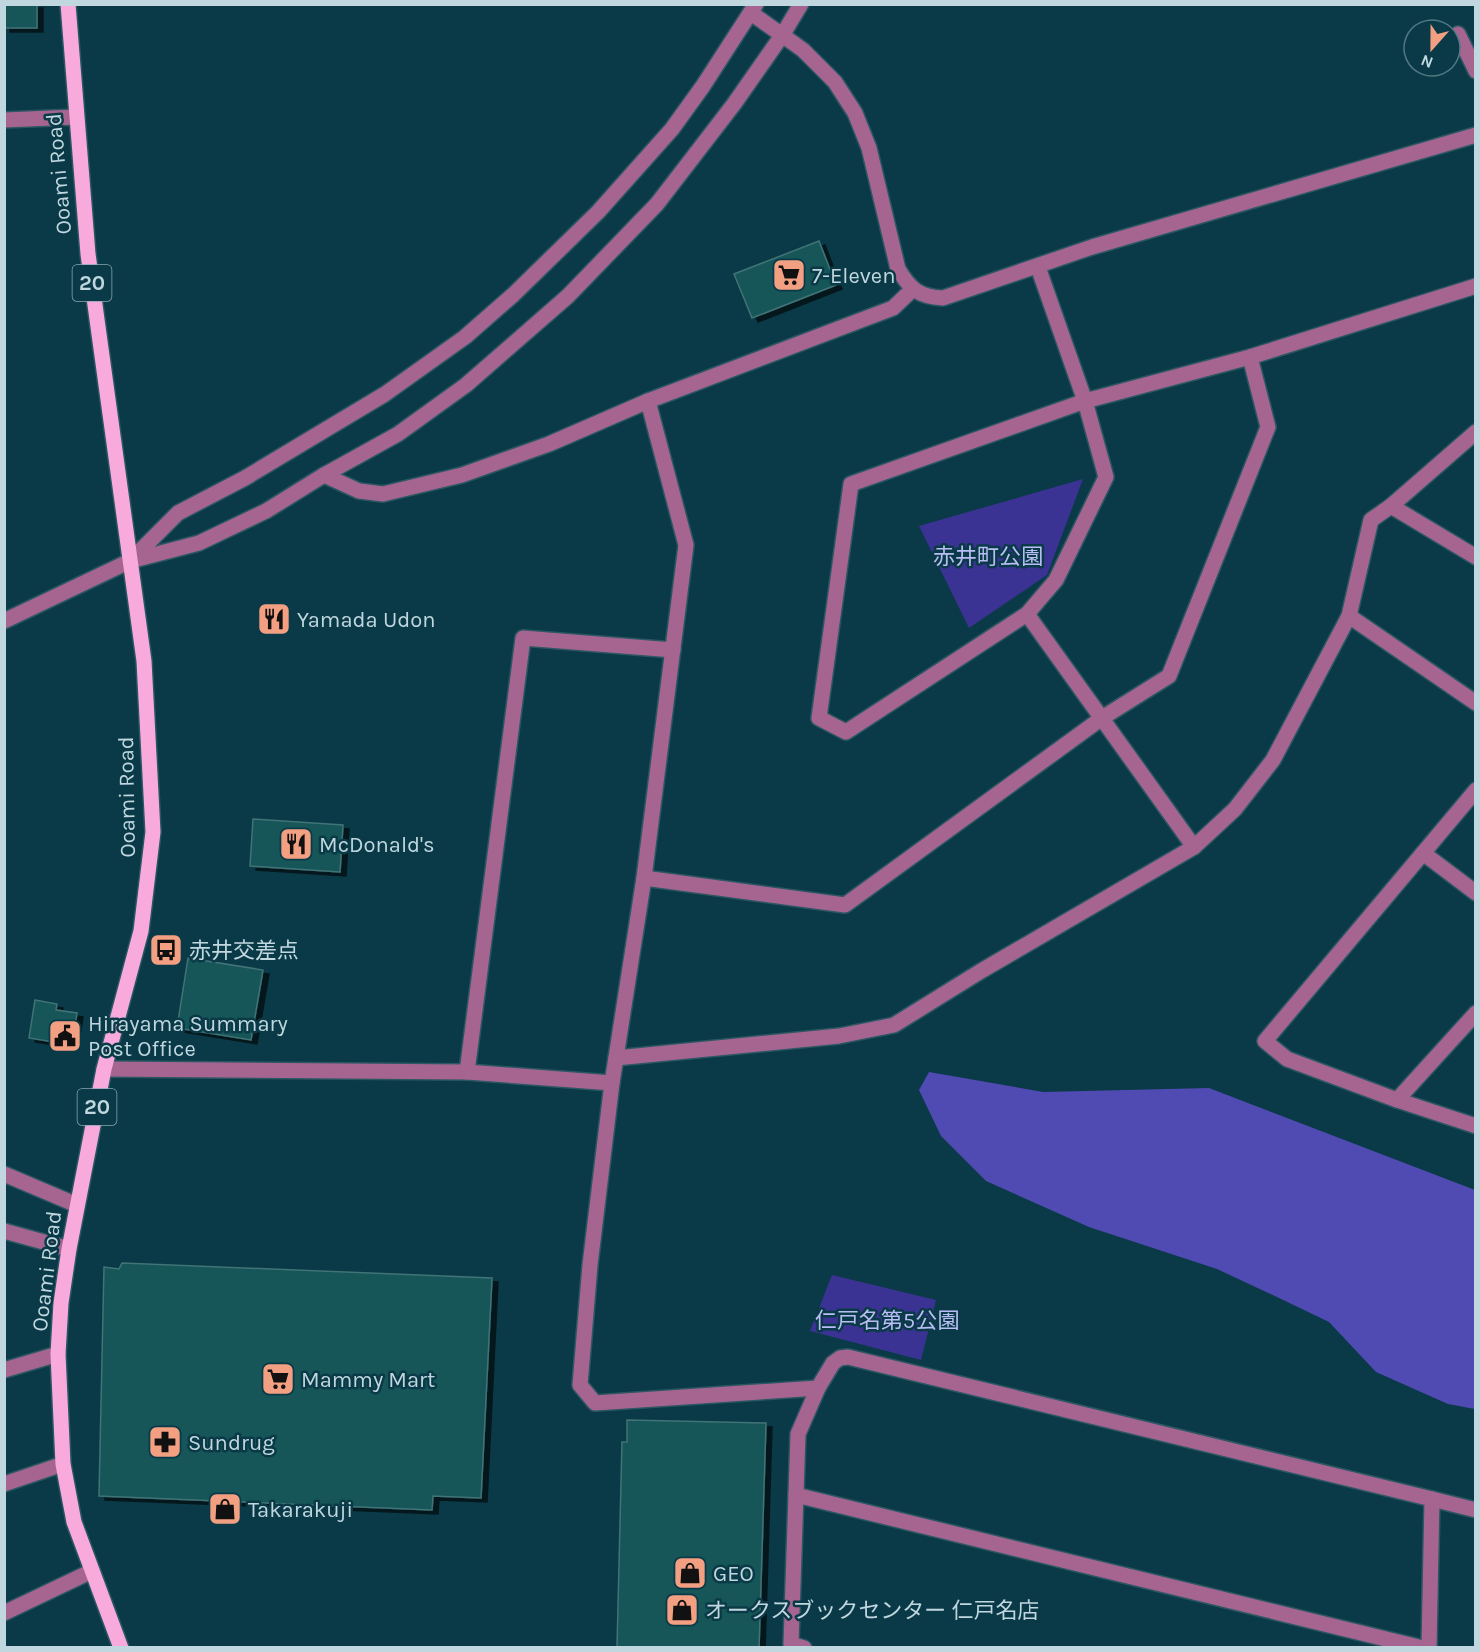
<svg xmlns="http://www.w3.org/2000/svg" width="1480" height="1652" viewBox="0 0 1480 1652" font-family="Karla,'Noto Sans JP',sans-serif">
  <defs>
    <filter id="shadow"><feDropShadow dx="6" dy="4" stdDeviation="0" flood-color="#0009"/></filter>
  </defs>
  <rect width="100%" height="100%" fill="#0a3a47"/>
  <g fill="#3b3393">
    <path d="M1083 479 1047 575 969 628 919 526Z"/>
    <path d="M832 1275 936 1300 921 1360 810 1331Z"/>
  </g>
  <path fill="#504bb3" d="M929 1072 1043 1092 1209 1088 1475 1190V1409L1448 1404 1376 1372 1329 1322 1277 1297 1217 1269 1089 1227 986 1181 941 1136 919 1090Z"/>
  <g fill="#125659" stroke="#427376" stroke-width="1.5" filter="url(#shadow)">
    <rect x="4" y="4" width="33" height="24"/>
    <path d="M819 241 836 285 752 318 734 274Z"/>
    <path d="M253 819 343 825 340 872 250 866Z"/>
    <path d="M188 958 263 970 251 1040 177 1028Z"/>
    <path d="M35 1000 57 1004 56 1010 77 1013 72 1045 29 1038Z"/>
    <path d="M122 1263 492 1278 481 1498 433 1496 432 1510 99 1496 104 1267 119 1269Z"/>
    <path d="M627 1420 766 1423 759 1648 617 1647 622 1442H627Z"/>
  </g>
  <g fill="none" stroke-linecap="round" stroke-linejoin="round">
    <defs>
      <g id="minor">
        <path d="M751 13 803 50 835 82 855 113 869 148 898 269C910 289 919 297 943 298L1092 247 1476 135"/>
        <path d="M1458 34 1476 71"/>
        <path d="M4 120 76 117"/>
        <path d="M1038 267 1085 401 1106 477 1056 580 1027 614 846 732 819 718 851 484 1085 401 1250 357 1476 286"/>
        <path d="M648 401 686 545 644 878 612 1083 590 1265 580 1385 595 1403 818 1388"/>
        <path d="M324 475 359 491 383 494 462 475 549 444 648 401 893 308 913 289"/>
        <path d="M1391 506 1476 557"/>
        <path d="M132 559 178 513 245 478 385 394 465 337 513 295 598 212 672 129 703 86 756 4"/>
        <path d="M1027 614 1194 847"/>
        <path d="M1349 616 1476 703"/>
        <path d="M4 621 130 561 199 543 266 511 324 475 398 434 466 385 568 296 657 204 734 104 783 34 801 4"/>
        <path d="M1476 790 1265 1041 1287 1059 1397 1100 1476 1126"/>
        <path d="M1423 853 1476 893"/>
        <path d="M644 878 845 905 1102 718 1169 676 1268 427 1250 357"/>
        <path d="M616 1058 839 1036 894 1025 981 971 1194 847 1235 809 1273 760 1349 616 1371 520 1391 506 1476 432"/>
        <path d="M104 1069 467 1072 612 1083"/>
        <path d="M467 1072 523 638 673 650"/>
        <path d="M1397 1100 1476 1013"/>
        <path d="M4 1174 77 1205"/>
        <path d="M4 1231 69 1249"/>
        <path d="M4 1370 58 1354"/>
        <path d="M4 1484 63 1464"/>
        <path d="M796 1495 1423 1648"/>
        <path d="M1432 1499 1476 1510"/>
        <path d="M4 1613 92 1571"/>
        <path d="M804 1648 791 1644 798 1434 818 1388 833 1363 840 1358 848 1357 1432 1499 1429 1648"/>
      </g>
      <path id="major" d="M68 4 88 254 144 661 153 832 141 931 104 1069 69 1249 61 1303 58 1354 63 1464 74 1522 121 1648"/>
    </defs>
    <use href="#minor" stroke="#2b5662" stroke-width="18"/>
    <use href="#major" stroke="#2b5662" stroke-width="18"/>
    <use href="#minor" stroke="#a56590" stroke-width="15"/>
    <use href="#major" stroke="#f8aadd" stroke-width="15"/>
  </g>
  <defs>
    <symbol id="supermarket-square" viewBox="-11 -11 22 22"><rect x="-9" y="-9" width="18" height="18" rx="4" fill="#f3a082" stroke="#0a3a47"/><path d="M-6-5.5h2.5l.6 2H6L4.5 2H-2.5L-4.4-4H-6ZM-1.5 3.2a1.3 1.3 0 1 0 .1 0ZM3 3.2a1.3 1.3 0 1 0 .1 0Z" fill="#111"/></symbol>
    <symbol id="restaurant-square" viewBox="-11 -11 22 22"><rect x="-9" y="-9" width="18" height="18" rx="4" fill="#f3a082" stroke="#0a3a47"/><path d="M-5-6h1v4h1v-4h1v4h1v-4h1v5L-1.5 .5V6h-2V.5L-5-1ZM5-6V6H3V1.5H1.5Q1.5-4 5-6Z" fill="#111"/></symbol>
    <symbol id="bus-square" viewBox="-11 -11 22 22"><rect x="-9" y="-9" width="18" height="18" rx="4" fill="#f3a082" stroke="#0a3a47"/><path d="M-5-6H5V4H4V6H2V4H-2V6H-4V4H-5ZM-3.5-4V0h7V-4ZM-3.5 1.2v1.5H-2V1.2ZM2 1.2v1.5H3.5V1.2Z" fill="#111"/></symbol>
    <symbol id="civic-square" viewBox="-11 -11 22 22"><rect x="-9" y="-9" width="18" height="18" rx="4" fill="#f3a082" stroke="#0a3a47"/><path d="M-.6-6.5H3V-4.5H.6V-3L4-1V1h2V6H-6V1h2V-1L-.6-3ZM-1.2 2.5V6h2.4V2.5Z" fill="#111"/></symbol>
    <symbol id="pharmacy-square" viewBox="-11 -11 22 22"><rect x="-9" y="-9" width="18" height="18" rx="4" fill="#f3a082" stroke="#0a3a47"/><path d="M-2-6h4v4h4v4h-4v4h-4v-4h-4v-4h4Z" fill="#111"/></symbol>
    <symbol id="shop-square" viewBox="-11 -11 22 22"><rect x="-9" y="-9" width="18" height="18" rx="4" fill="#f3a082" stroke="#0a3a47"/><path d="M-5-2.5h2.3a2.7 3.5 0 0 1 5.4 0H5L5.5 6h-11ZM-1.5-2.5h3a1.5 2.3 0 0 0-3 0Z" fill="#111"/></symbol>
  </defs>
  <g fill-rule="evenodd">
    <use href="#supermarket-square" x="770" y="256" width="38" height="38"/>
    <use href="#restaurant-square" x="255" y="600" width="38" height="38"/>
    <use href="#restaurant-square" x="277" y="825" width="38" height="38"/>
    <use href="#bus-square" x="147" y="931" width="38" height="38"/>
    <use href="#civic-square" x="46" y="1017" width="38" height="38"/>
    <use href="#supermarket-square" x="259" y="1360" width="38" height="38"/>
    <use href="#pharmacy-square" x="146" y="1423" width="38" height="38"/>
    <use href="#shop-square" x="206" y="1490" width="38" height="38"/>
    <use href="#shop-square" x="671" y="1554" width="38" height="38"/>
    <use href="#shop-square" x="663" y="1591" width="38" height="38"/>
  </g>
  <g text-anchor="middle" stroke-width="5" stroke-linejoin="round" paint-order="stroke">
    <g fill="#0a3a47" stroke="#89a8b1" stroke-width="1.5">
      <rect x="72.5" y="265" width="39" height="36" rx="4.5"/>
      <rect x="77.5" y="1089" width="39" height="36" rx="4.5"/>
    </g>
    <g font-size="21" font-weight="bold" fill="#c0d7df">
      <text x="92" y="290">20</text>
      <text x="97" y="1114">20</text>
    </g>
    <g font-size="22" fill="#c0d7df" stroke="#0a3a47">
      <text transform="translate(58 174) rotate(-95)" y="8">Ooami Road</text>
      <text transform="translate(126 797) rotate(-91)" y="8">Ooami Road</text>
      <text transform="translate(46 1271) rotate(-83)" y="8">Ooami Road</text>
    </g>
    <g font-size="22" fill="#c0d7df" stroke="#0a3a47" text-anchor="start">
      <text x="812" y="283">7-Eleven</text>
      <text x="297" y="627">Yamada Udon</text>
      <text x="319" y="852">McDonald's</text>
      <text x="189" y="958">赤井交差点</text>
      <text x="88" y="1031">Hirayama Summary<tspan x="88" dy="25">Post Office</tspan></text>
      <text x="301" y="1387">Mammy Mart</text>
      <text x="188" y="1450">Sundrug</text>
      <text x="248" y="1517">Takarakuji</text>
      <text x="713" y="1581">GEO</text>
      <text x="705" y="1618">オークスブックセンター 仁戸名店</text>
    </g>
    <g font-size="22" fill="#b8bdf3" stroke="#0a3a47">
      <text x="988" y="564">赤井町公園</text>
      <text x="887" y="1328">仁戸名第5公園</text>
    </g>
  </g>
  <rect width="1480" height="1652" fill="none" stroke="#c0d7df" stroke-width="12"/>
  <g transform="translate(1432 48) rotate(201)"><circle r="28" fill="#0a3a47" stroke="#537984" stroke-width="1.5"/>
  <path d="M0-4.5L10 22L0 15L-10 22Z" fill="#f3a082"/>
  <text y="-9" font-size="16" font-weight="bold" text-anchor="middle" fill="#c0d7df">N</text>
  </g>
</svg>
